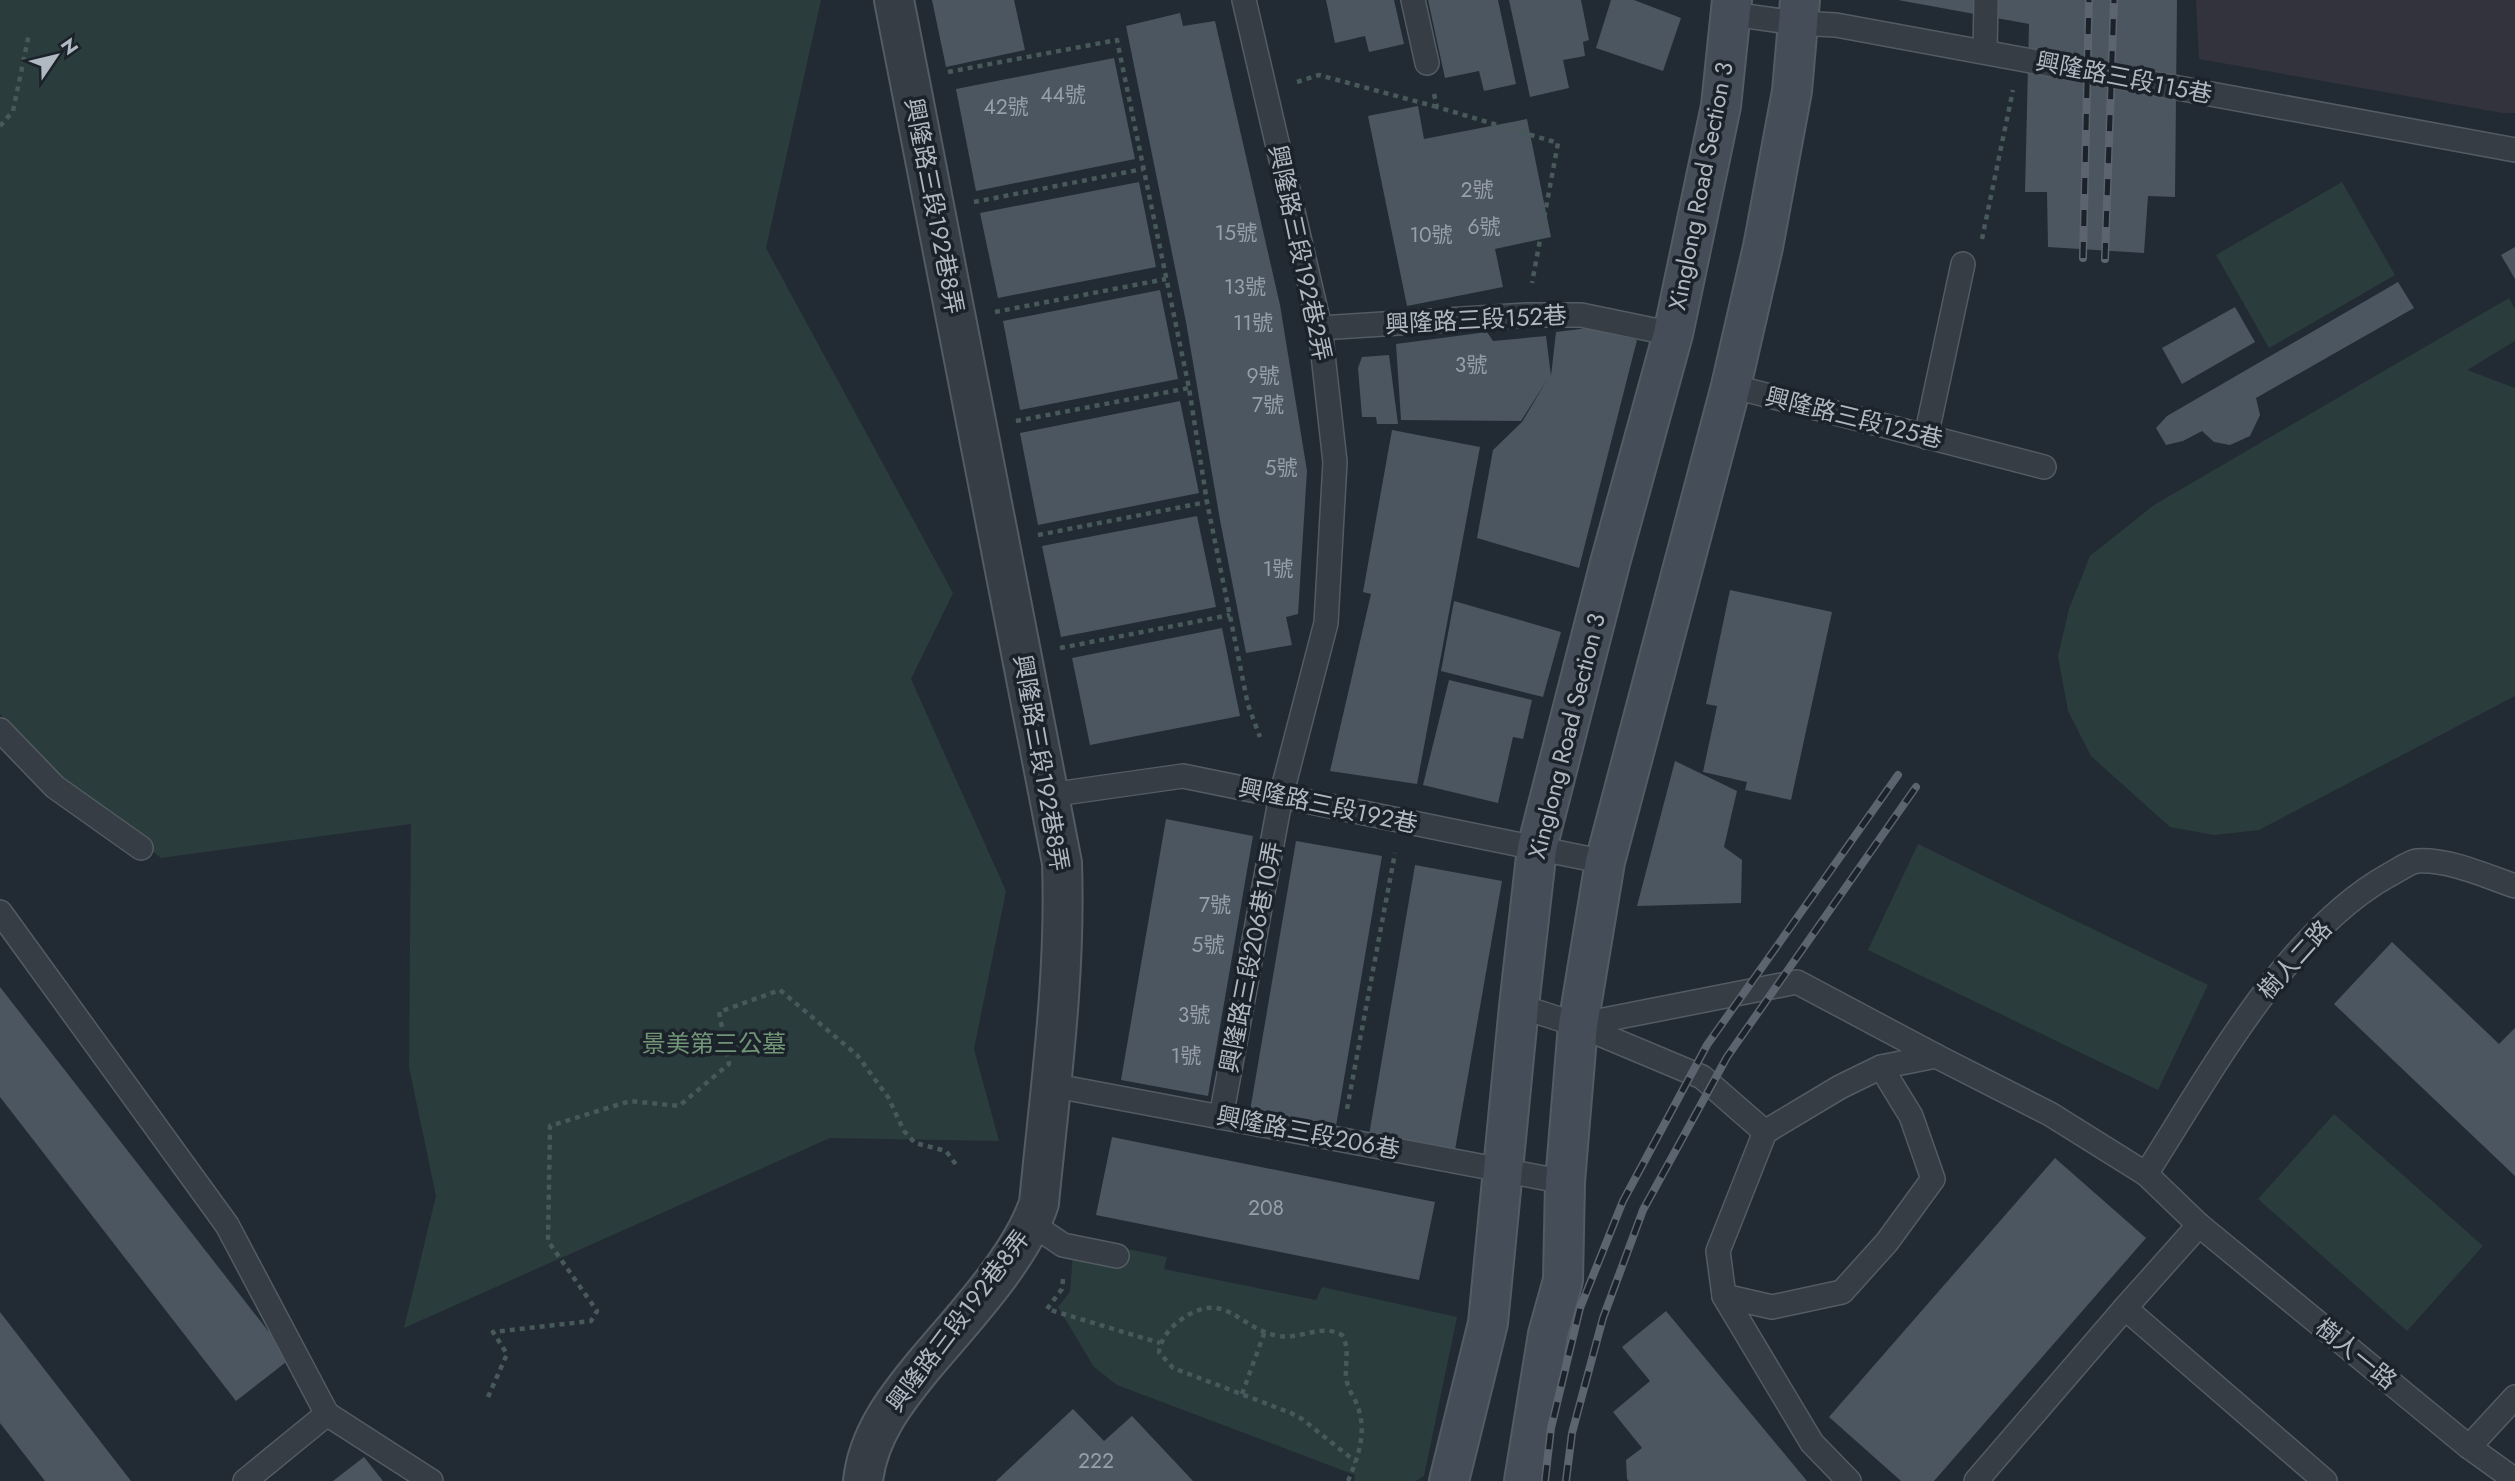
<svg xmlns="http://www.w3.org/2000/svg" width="2515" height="1481" viewBox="0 0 2515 1481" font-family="Jost,'Noto Sans TC',sans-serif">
  <rect width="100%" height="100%" fill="#222b34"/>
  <path fill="#32333d" d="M2196 0H2515V113H2502L2199 59Z"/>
  <g fill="#2a3c3b">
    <path d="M0 0H821L766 248 953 593 911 679 1006 891 974 1049 999 1141 830 1138 404 1328 436 1196 409 1067 411 824 161 858 79 795 33 751 0 714Z"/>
    <path d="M2342 182 2395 275 2269 348 2216 255Z"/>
    <path d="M2509 298 2515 309V341L2467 370 2515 388V696L2259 830 2214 835 2170 827 2091 756 2068 711 2058 656 2069 609 2090 556 2154 505Z"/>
    <path d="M1918 844 2208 985 2158 1090 1868 950Z"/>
    <path d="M2334 1114 2483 1246 2407 1331 2258 1199Z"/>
    <path d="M1074 1238 1167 1257 1164 1269 1316 1300 1322 1287 1457 1317 1424 1476 1416 1481H1354L1355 1475 1117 1385 1094 1367 1058 1307 1070 1292Z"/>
  </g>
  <g fill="#4b5660">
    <path d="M932 0H1014L1025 50 946 67Z"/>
    <path d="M1326 0H1394L1404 44 1369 52 1365 36 1335 43Z"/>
    <path d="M1428 0H1498L1516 84 1484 91 1479 71 1445 78Z"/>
    <path d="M1509 0H1581L1589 40 1583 42 1585 56 1563 60 1569 88 1530 97Z"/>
    <path d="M1611 0H1634L1681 18 1663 71 1596 48Z"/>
    <path d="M1898 0H2177L2175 197 2148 196 2144 253 2048 247 2047 192H2025L2029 24Z"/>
    <path d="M1180 13 1183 26 1215 21 1280 305 1307 471 1298 614 1286 617 1292 645 1246 653 1220 520 1186 322 1126 26Z"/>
    <path d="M1114 58 1135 159 976 191 956 89Z"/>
    <path d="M1418 106 1424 139 1527 119 1551 237 1495 249 1503 287 1407 306 1368 116Z"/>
    <path d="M1139 182 1156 267 998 298 980 213Z"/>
    <path d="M2515 247V279L2501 255Z"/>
    <path d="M2398 282 2414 308 2256 398 2260 415 2250 436 2230 445 2214 442 2202 431 2183 441 2166 445 2156 428 2167 416Z"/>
    <path d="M1160 290 1178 379 1020 410 1003 321Z"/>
    <path d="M2235 307 2255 342 2182 384 2162 348Z"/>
    <path d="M1588 328 1637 340 1579 568 1477 538 1493 450 1522 422 1547 380 1521 421 1401 420 1396 344 1487 332 1493 341 1546 336 1551 376 1556 332Z"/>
    <path d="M1389 355 1398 424H1377L1376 417H1362L1358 368 1362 357Z"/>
    <path d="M1180 401 1199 493 1038 525 1020 433Z"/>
    <path d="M1392 430 1480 447 1417 784 1330 771 1371 594 1363 592Z"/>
    <path d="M1197 516 1216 607 1061 637 1042 546Z"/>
    <path d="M1730 590 1832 612 1791 800 1745 790 1747 782 1703 772 1717 706 1706 704Z"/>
    <path d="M1454 601 1561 632 1543 697 1441 671Z"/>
    <path d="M1222 628 1240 716 1090 745 1072 658Z"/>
    <path d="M1449 680 1532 700 1523 739 1513 737 1498 803 1423 785Z"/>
    <path d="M1675 761 1737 791 1724 847 1742 860 1741 903 1637 906Z"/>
    <path d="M1166 819 1253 836 1208 1096 1121 1080Z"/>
    <path d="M1296 841 1382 856 1336 1126 1250 1111Z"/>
    <path d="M1415 865 1502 881 1455 1150 1369 1135Z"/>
    <path d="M2392 942 2499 1044 2515 1028V1176L2334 1004Z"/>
    <path d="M0 987 290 1359 236 1401 0 1097Z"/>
    <path d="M1112 1137 1435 1202 1419 1280 1096 1215Z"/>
    <path d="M2055 1158 2146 1238 1934 1481H1901L1829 1417Z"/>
    <path d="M1666 1311 1807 1481H1629L1627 1479 1626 1460 1642 1448 1613 1412 1650 1381 1622 1347Z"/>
    <path d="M0 1312 131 1481H45L0 1423Z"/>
    <path d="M1073 1409 1104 1441 1132 1416 1193 1481H996Z"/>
    <path d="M364 1457 383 1481H333Z"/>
  </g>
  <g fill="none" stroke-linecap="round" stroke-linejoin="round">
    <defs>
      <g id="lane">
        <path d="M1413 0 1427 63"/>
        <path d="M1732 14 1796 23 1836 25 2515 150"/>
        <path d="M1985 51 1986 0"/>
        <path d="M1320 328 1527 315H1581L1673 334"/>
        <path d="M1731 386 2044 467"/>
        <path d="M1926 437 1963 264"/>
        <path d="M0 730 55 787 141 848"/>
        <path d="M1049 795 1183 776 1605 862"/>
        <path d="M0 912 227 1225 327 1414"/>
        <path d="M1519 1006 1578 1025 1702 1077 1765 1132"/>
        <path d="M1578 1025 1797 982 1936 1056"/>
        <path d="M1051 1085 1565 1182"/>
        <path d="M1221 1117 1281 796 1326 623 1335 462 1320 328 1244 0"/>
        <path d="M2146 1174C2209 1076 2286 932 2389 875 2397 871 2409 862 2417 861 2449 859 2486 876 2515 886"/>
        <path d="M1032 1224 1063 1245 1117 1256"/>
        <path d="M2199 1225 2125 1308 2325 1481"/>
        <path d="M1724 1296 1772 1307 1842 1292 1887 1242 1933 1179 1911 1116 1881 1067"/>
        <path d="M2469 1447 2515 1397"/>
        <path d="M245 1481 327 1414 431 1481"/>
        <path d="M1849 1481 1812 1443 1724 1296 1718 1251 1765 1132 1840 1087 1881 1067 1936 1056 2050 1114 2146 1174 2199 1225 2469 1447 2515 1480"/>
        <path d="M1976 1481 2125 1308"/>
      </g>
      <path id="street" d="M863 1481C868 1435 896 1399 925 1364 962 1320 1021 1258 1039 1203 1050 1089 1066 978 1062 863L894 0"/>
      <g id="secondary">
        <path d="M1449 1481 1488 1323 1519 1006 1537 848 1610 563 1673 334 1721 106 1732 0"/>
        <path d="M1524 1481 1548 1334 1563 1280 1565 1182 1578 1025 1605 862 1731 386 1763 247 1792 91 1800 0"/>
      </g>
    </defs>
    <use href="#lane" stroke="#535b63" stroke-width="26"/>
    <use href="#street" stroke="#535b63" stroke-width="42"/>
    <use href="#secondary" stroke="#535b63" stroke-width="42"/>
    <g stroke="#48595a" stroke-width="4.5" stroke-dasharray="5 5" stroke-linecap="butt">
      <path d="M948 72 1117 40 1189 388 1207 502 1248 705 1260 737"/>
      <path d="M1297 82 1319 75 1437 107"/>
      <path d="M1434 94 1437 107 1558 143 1532 283"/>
      <path d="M0 126 13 111 29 34"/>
      <path d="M974 202 1143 169"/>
      <path d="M1982 239 2013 90"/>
      <path d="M995 312 1166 279"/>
      <path d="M1016 421 1189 388"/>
      <path d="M1038 535 1207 502"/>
      <path d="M1060 648 1230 615"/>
      <path d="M1347 1109 1395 853"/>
      <path d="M1063 1279 1062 1289 1047 1309 1160 1343"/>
      <path d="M1242 1394 1265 1331"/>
      <path d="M488 1397 507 1354 493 1332 591 1321 597 1311 548 1241 550 1126 630 1101 679 1106 729 1064 719 1012 780 990 857 1055 888 1097 904 1131 915 1143 946 1151 957 1166"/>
      <path d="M1348 1481C1359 1455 1368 1430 1356 1402 1352 1394 1347 1387 1346 1377 1345 1362 1350 1349 1342 1335 1321 1323 1301 1340 1278 1336 1237 1328 1225 1287 1179 1321 1169 1329 1161 1339 1159 1352L1173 1368 1291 1413 1302 1419 1356 1462"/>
    </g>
    <use href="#lane" stroke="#363d45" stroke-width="23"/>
    <use href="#street" stroke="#363d45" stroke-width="38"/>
    <use href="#secondary" stroke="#444d58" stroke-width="38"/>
    <defs>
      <g id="rail">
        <path d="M2083 258 2089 0"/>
        <path d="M2105 259 2114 0"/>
        <path d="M1545 1481 1551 1428 1580 1308 1623 1201 1707 1045 1898 775"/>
        <path d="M1566 1481 1572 1433 1603 1318 1643 1210 1727 1057 1916 787"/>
      </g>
    </defs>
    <use href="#rail" stroke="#5c646f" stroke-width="8"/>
    <use href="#rail" stroke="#1b222a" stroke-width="5" stroke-dasharray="16" stroke-linecap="butt"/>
  </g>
  <g text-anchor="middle" stroke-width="7" stroke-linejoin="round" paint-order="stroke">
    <g font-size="21" fill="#97a0aa">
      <text x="1063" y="102">44號</text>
      <text x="1006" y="114">42號</text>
      <text x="1477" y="197">2號</text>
      <text x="1484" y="234">6號</text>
      <text x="1236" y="240">15號</text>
      <text x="1431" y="242">10號</text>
      <text x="1245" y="294">13號</text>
      <text x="1253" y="330">11號</text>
      <text x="1471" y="372">3號</text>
      <text x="1263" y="383">9號</text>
      <text x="1268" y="412">7號</text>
      <text x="1281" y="475">5號</text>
      <text x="1278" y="576">1號</text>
      <text x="1215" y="912">7號</text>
      <text x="1208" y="952">5號</text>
      <text x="1194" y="1022">3號</text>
      <text x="1186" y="1063">1號</text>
      <text x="1266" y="1215">208</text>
      <text x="1096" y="1468">222</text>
    </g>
    <g font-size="24" fill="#b0b8c2" stroke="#1b222a">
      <text transform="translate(2124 78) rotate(11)" y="8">興隆路三段115巷</text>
      <text transform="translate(1701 186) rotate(-79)" y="8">Xinglong Road Section 3</text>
      <text transform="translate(934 206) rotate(79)" y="8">興隆路三段192巷8弄</text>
      <text transform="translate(1300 253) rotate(78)" y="8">興隆路三段192巷2弄</text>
      <text transform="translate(1476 320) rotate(-3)" y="8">興隆路三段152巷</text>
      <text transform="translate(1854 418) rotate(14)" y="8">興隆路三段125巷</text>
      <text transform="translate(1567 736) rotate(-76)" y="8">Xinglong Road Section 3</text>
      <text transform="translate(1041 763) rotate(80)" y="8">興隆路三段192巷8弄</text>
      <text transform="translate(1328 806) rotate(12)" y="8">興隆路三段192巷</text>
      <text transform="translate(1251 957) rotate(-79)" y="8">興隆路三段206巷10弄</text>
      <text transform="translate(2295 960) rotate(-48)" y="8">樹人二路</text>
      <text transform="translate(1308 1133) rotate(11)" y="8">興隆路三段206巷</text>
      <text transform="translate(958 1321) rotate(-53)" y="8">興隆路三段192巷8弄</text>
      <text transform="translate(2356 1354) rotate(39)" y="8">樹人一路</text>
    </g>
    <g font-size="24" fill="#729578" stroke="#1b222a">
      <text x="714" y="1052">景美第三公墓</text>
    </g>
  </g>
  <g transform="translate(56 56) rotate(55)" stroke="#1b222a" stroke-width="5" paint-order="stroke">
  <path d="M0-5L12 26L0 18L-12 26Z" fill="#b0b8c2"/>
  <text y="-10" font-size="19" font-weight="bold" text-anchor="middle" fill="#b0b8c2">N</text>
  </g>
</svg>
